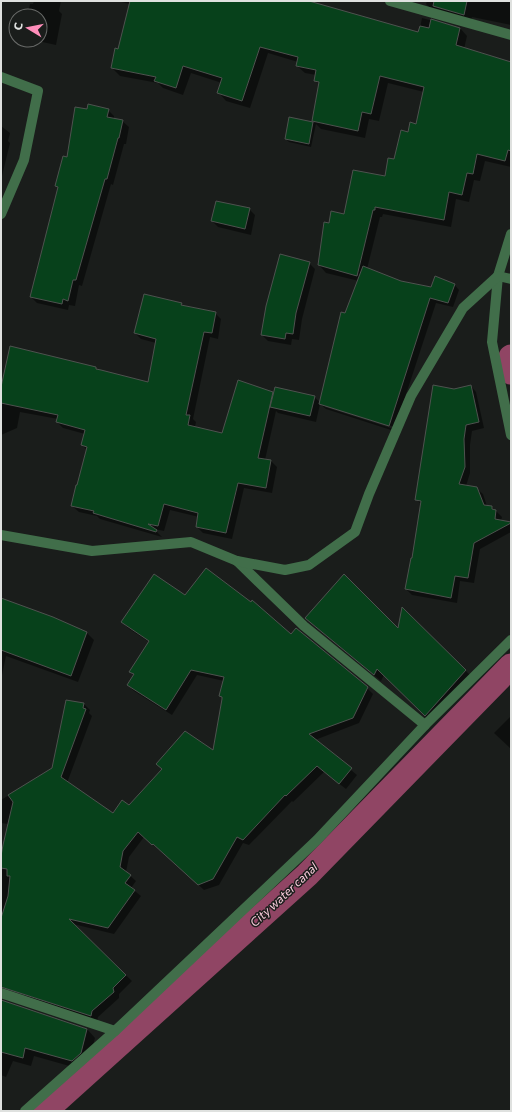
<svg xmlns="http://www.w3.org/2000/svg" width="512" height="1112" viewBox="0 0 512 1112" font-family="Commissioner,sans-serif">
  <rect width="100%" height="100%" fill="#1a1d1b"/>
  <g fill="#0007" fill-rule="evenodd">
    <path d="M34 1H61L59 11 62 14 56 45 33 40H40V16H27L30 4H33Z"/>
    <path d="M117 1H305L419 33 422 18 460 28 467 36 464 49 508 62 509 61H511V167L485 161 480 181 474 180 469 202 456 199 451 227 383 214 382 217H380L367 269 401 282 432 288 454 284 459 290 453 307 436 303 394 431 326 409 320 404 316 422 278 413 276 411 265 460 271 461 277 467 272 493 244 488 232 539 203 533 197 527 199 517 170 510 164 531 154 529 162 537 100 519 97 516 79 512 72 506 87 450 82 445 85 434 63 428 57 422 58 419 20 412 17 428 1 435V381L95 368 98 371 148 384 156 343 141 339 135 333 181 304 183 307 215 313 221 319 218 339 210 337 193 419 196 422 195 427 223 434 238 381 274 395 314 397 321 403 346 314 359 281 326 273 319 265 330 224 345 215 385 177 409 133 417 125 424 92 388 83 379 121 369 119 365 138 321 129 316 124 311 147 289 142 286 139 289 118 315 123 313 121 320 85 315 81 316 75 305 73 297 66 298 62 268 53 250 108 226 101 219 93 222 83 191 73 183 95 163 88 158 83 120 76 112 68 119 50 130 4ZM325 405 394 427V429L325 407Z"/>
    <path d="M427 1H511V25L472 17 471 21 433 11 426 4Z"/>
    <path d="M88 110H108L114 116V119L122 121 129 127 126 144H124L113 185 111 184 82 286 79 285 75 306 69 305 68 310 37 303 31 297 58 188 56 186Z"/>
    <path d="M1 126 10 133 8 141 10 143 2 176H1Z"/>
    <path d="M249 209 255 215 251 235 218 227 212 221Z"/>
    <path d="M309 263 315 269 302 319 299 340 292 339 291 345 268 341 262 335Z"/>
    <path d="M471 386 476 392 484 428 472 431 470 445V473L466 486 476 488 483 494 487 506 492 507 502 517 501 521 511 523V532L480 549 474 583 460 581 457 603 412 595 406 589 413 559 421 504 416 499 454 390Z"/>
    <path d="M185 597 291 635 367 688 373 694 359 723 315 740 357 775 346 789 324 772 293 802 292 801 249 845 243 843 219 885 204 890 160 849 159 850 144 837 129 857 126 872 136 881 131 888 141 896 114 934 73 924 132 981 119 994V998L98 1017 97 1021 27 998 21 992 1 984V862L8 824 1 823V800L52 769 84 704 90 710 89 713 92 716 67 783 113 815 129 807 213 752 223 698 220 695 224 681 197 675 172 715 134 691 128 685 134 675 131 671 149 642 128 628 122 622Z"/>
    <path d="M1 599 52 618 87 633 94 640 78 682 6 656 1 680Z"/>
    <path d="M403 609 473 678 432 723 384 675 381 681 314 625 399 630Z"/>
    <path d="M511 716V749L494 733Z"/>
    <path d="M1 1020 87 1029 95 1038 89 1061 80 1069 34 1056 31 1066 13 1061 6 1077 1 1075Z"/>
  </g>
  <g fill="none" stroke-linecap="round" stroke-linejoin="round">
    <g stroke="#904564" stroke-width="25">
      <path d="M511 357 509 366 511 372"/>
      <path d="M45 1111 307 875 511 666"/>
    </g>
  </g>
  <g fill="#07411b" stroke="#4e524f">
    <path d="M130 1H309L418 32 420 26 429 28 431 19 460 28 456 45 511 62V151L508 150 505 161 477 154 473 174 467 173 462 195 449 192 444 220 375 207V210H373L357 276 318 265 324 222 329 223 331 211 344 214 353 170 385 176 388 158 394 159 401 130 408 132 410 122 416 124 424 87 380 76 371 114 362 112 358 131 312 121 319 82 314 81 316 70 296 66 298 57 260 47 242 101 217 93 222 78 183 66 176 88 154 81 156 77 111 68 115 48 118 49Z"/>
    <path d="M434 1H467L464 15 433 6Z"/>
    <path d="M88 104 109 109 107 117 123 120 119 138H118L107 179H105L76 280H73L68 301 63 299 62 304 30 297 58 187 55 186 63 156 67 157 75 107 87 109Z"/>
    <path d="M289 117 313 122 309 144 285 139Z"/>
    <path d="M216 201 250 208 245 229 211 221Z"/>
    <path d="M280 254 310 262 296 313 293 334 286 333 285 339 261 335 266 306Z"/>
    <path d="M363 266 401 281 431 287 435 276 455 284 448 303 430 298 389 426 319 404 341 312 345 313Z"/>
    <path d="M144 294 182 303 181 305 216 312 212 333 204 332 186 415H190L188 425 222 433 238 380 273 392 258 458 271 460 266 488 238 483 226 533 196 527 198 513 164 504 158 526 148 524 157 530 156 532 93 513 94 511 71 506 76 485H77L87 447 81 445 85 430 56 422 58 415 1 403V387L10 346 96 367V369L101 370 148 382 156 339 134 333Z"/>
    <path d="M433 385 454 389 471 385 479 422 466 425 464 439 465 467 459 484 477 487 484 505 492 506V509L496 510 495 519 511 522V523L474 543 468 578 455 576 451 598 405 589 411 558H412L421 501 415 500Z"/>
    <path d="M275 387 315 396 310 416 270 407Z"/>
    <path d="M206 568 251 602 252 600 291 634 296 628 368 687 353 718 309 734 352 768 339 784 317 766 286 796 285 795 243 840 237 837 213 879 198 885 153 844 152 845 138 832 123 851 120 867 131 875 125 883 135 890 108 928 69 919 126 975 113 988 114 992 92 1011 91 1016 1 987V918L8 896 10 876H7V869L1 868V856L3 845 13 802 8 795 52 768 66 700 84 703 83 708 86 709 61 777 113 813 122 800 129 805 162 769 156 764 185 731 213 750 222 699V697L219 696 224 677 191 670 166 710 127 685 134 674 129 672 149 641 121 622 154 574 185 595Z"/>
    <path d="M344 574 398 628 402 607 466 670 425 716 377 669 374 675 305 618Z"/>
    <path d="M1 598 53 617 87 632 71 676 1 650Z"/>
    <path d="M1 1000 87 1029 81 1053 72 1061 25 1048 23 1058 1 1052Z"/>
  </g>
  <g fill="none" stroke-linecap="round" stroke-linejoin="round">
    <g stroke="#416e4a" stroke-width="10">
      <path d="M390 1 511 35"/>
      <path d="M1 77 38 91 24 160 1 214"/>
      <path d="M511 234 498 276 492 342 511 435"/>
      <path d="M1 535 92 551 191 542 237 561 304 626 425 725"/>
      <path d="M237 561 285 570 309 565 355 532 369 494 411 396 463 308 498 276 511 279"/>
      <path d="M1 993 115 1031"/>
      <path d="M25 1111 115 1031 317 840 425 725 511 640"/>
    </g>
  </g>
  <g text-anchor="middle" stroke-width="3" stroke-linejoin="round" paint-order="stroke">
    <g font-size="12" font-style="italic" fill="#fccede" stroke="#1a1d1b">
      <text transform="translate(284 895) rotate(-43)" y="4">City water canal</text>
    </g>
  </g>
  <rect width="512" height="1112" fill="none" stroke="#dfe1df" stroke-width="4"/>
  <g transform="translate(28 28) rotate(280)"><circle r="19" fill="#1a1d1b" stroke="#696b69"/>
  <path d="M0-3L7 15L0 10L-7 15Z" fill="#ff8eba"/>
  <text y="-6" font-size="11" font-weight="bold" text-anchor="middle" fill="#dfe1df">С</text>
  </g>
</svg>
